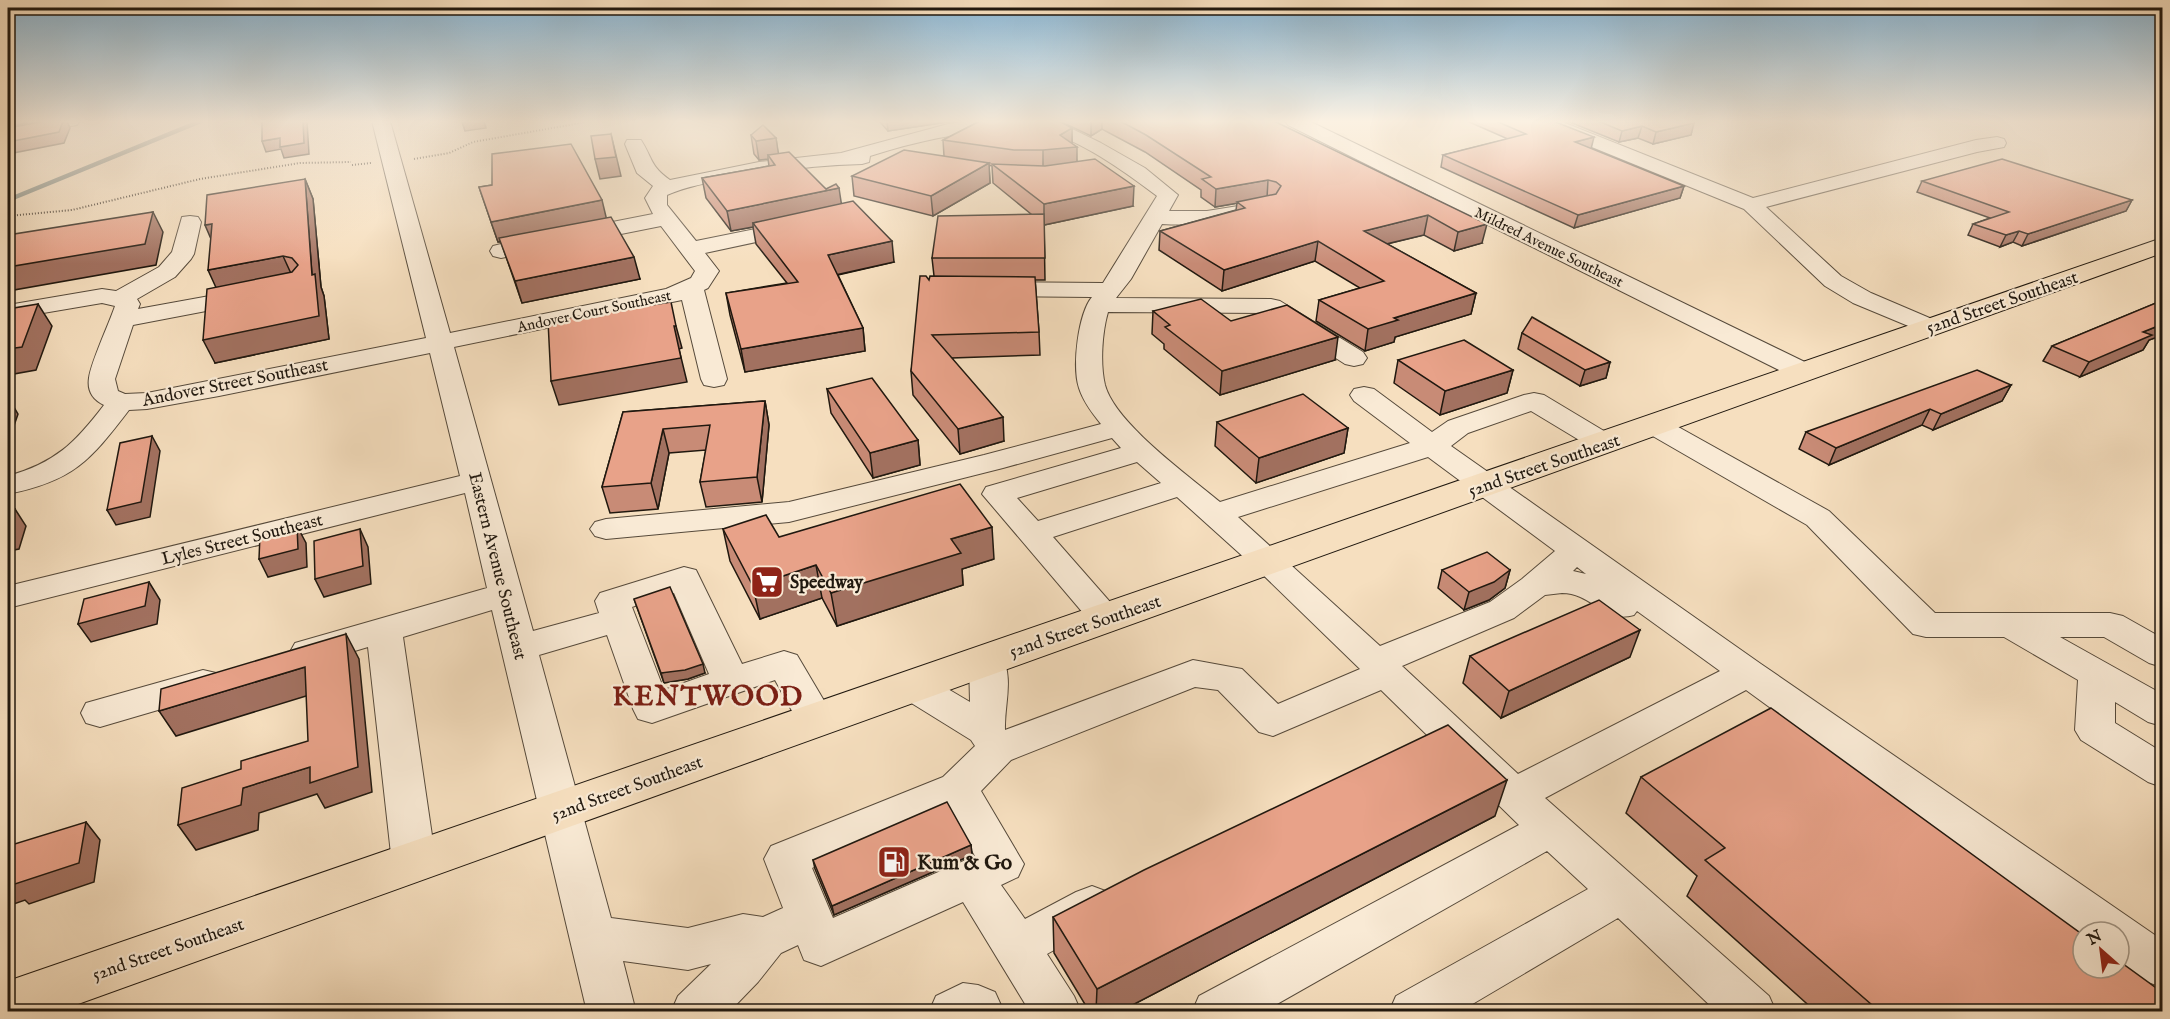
<svg xmlns="http://www.w3.org/2000/svg" width="2170" height="1019" viewBox="0 0 2170 1019" font-family="'IM FELL English',serif">
  <rect width="100%" height="100%" fill="#f6dfbf"/>
  <filter id="stains"><feTurbulence type="fractalNoise" baseFrequency=".00333" numOctaves="4"/><feColorMatrix values="0 0 0 0 .2 0 0 0 0 .09 0 0 0 0 .02 0 0 0 .5 -.17"/></filter>
  <radialGradient id="worn" r=".72"><stop offset=".6" stop-color="#630" stop-opacity="0"/><stop offset="1" stop-color="#630" stop-opacity=".3"/></radialGradient>
  <g fill="none" stroke-linecap="round" stroke-linejoin="round">
    <path stroke="#6c7a74" stroke-width="4.5" d="M8 200 201 121"/>
    <defs>
      <g id="minor">
        <path d="M41 121H80L77 125 71 126 8 138V128Z"/>
        <path d="M372 121H390L450 333 666 289 691 278 695 271 661 226 501 258 493 256 490 251 493 246 501 244 653 214 645 198 653 186 637 173 625 144 627 140H641C653 159 650 166 670 180L759 162 841 153 948 124 970 121H1038L1068 127 1101 143 1145 168 1178 195 1169 211H1207L1257 203 1264 205 1268 209 1264 213C1231 222 1197 226 1162 224L1131 279 1116 298 1271 299 1280 301 1363 352 1367 358 1363 364 1354 366 1345 364 1266 313 1108 312C1102 333 1100 364 1105 385 1115 423 1189 476 1220 502L1410 443 1354 401 1350 395 1354 389 1364 387 1374 389 1432 432 1448 421 1524 395 1534 393 1544 395 1614 437 1619 443 1614 449 1604 452 1594 449 1531 411 1468 433 1451 446 1761 664 2162 940V987L2145 981 2119 962V932H2083V936L1746 690 1545 798 1769 996 1776 1012H1717L1618 918 1459 1012H1389L1396 996 1588 889 1547 851 1263 1012H1192L1199 996 1519 825 1381 690 1273 736 1259 732 1218 690 1195 687 1011 760 981 791 1024 864 1018 877 1001 885 1025 919 1076 892 1092 886 1108 892 1115 906 1108 920 1047 954 1074 996 1081 1012H1030L963 902 821 966 804 960 798 945 781 953 758 982 729 1012H671L678 996 711 964 688 970 623 961 636 1012H587L492 610 403 637 436 863 430 876 414 881 398 876 392 863 368 647 308 665 295 661 290 652 295 643 487 588 465 493 8 608V586L460 476 430 353 219 396 147 409 129 410C90 461 73 481 8 494V476C55 463 75 443 104 405 93 400 87 391 89 378 91 362 109 324 115 306L102 303 8 319V305L102 289 116 291 159 267 172 252 182 217 190 216 198 217 201 222 194 254 191 259 175 277 137 299 140 304 138 309 248 289 257 291 260 296 257 301 248 303 133 325 115 379 118 391 125 394 147 393 426 338ZM1003 130C1020 130 1037 131 1054 135 1084 142 1132 177 1157 196L1103 283 994 282 986 284 982 289 986 294 994 296 1092 297C1078 314 1072 367 1079 388 1083 401 1092 413 1101 424L984 455 789 502 606 519 595 522 590 529 595 536 606 539 789 522 1003 468 1112 438 1121 448 986 487 982 494 1095 627 1107 631 1119 627 1125 619 1053 537 1177 497 1258 570 1360 669 1278 704 1242 669 1193 660 1005 730C1004 704 1015 677 1000 652L987 648 974 652 969 661 970 702 926 676 913 672 900 676 894 686 900 696 971 740 975 746 943 777 771 846 764 859 783 908 763 917 743 914 688 928 611 918 539 655 607 635 633 709 638 719 652 723 775 680 803 731 817 735 831 731 836 721 797 655 784 651 742 664 696 570 684 567 600 593 595 601 599 613 533 631 454 347 682 300 701 379 704 385 714 387 724 385 727 379 704 290 708 288 719 271 705 253 803 232 806 227 803 222 795 221 696 241 667 205V195C687 186 708 183 729 179 773 171 817 165 862 164L869 162 870 156C914 142 957 132 1003 130ZM1428 457 1555 551 1522 579 1490 602 1380 646 1238 517ZM1137 462 1161 483 1038 521 1017 498ZM1577 567 1586 574 1573 571ZM674 593 709 674 664 690 632 607ZM1562 593C1593 593 1603 624 1634 615L1637 611 1720 671 1518 774 1402 666 1514 618 1545 595ZM949 809 975 856 833 918 812 868Z"/>
        <path d="M1285 121H1309L1813 366 1817 372 1813 378 1804 380 1795 378 1288 125Z"/>
        <path d="M1535 121H1560L1753 198 1976 140 1997 137 2004 139 2006 143 2004 147 1977 152 1766 207 1841 276 1871 293 1939 322 1943 327 1939 332 1930 335 1853 303 1825 286 1744 209 1538 125Z"/>
        <path d="M1654 416 1664 419 1829 511 1935 613H2110L2123 616 2162 638V667L2149 663 2104 637H2060L2162 694V726L2148 722 2115 702V723L2162 752V787L2148 782 2081 740 2075 730 2078 680 2004 637H1926L1913 634 1807 525 1644 431 1640 425 1644 419Z"/>
        <path d="M203 670 216 673 222 683 216 693 100 727 86 723 81 713 86 703Z"/>
        <path d="M963 983 978 985 995 992 1004 1012H929L936 996Z"/>
      </g>
      <path id="major" d="M2162 238V253L56 1012H8V981Z"/>
    </defs>
    <use href="#minor" stroke="#564a3b" stroke-width="2"/>
    <use href="#major" stroke="#20180f" stroke-width="2"/>
    <g stroke="#20180f" stroke-width="2" stroke-dasharray="1 2" stroke-linecap="butt">
      <path d="M414 159 449 153 473 142 592 121"/>
      <path d="M352 165 371 163"/>
      <path d="M8 216 72 210 200 179 300 163 351 162"/>
    </g>
    <use href="#minor" fill="#f9ead5" fill-rule="evenodd"/>
    <use href="#major" fill="#f6dfbf" fill-rule="evenodd"/>
  </g>
  <g fill="#c88b76" stroke="#20180f" stroke-width="1.5">
    <path d="M879 121H954L888 131Z"/>
    <path d="M980 121H1274L1482 243 1454 251 1424 235 1387 244 1476 293 1471 314 1395 337 1394 342 1365 351 1316 321 1319 300 1360 288 1315 261 1222 291 1159 250 1160 231 1236 210 1237 203 1215 207 1201 197V190L1145 152 1102 129 1091 136 1068 125 1064 124 1072 128V144L1077 162 1133 206 1044 225 1045 280H1035L1039 332 1040 355 952 358 1004 441 960 454 913 395 911 371 929 280 934 276 932 258 1031 214 993 183 992 166 989 165 990 183 933 216 854 196 852 176 944 156 943 140Z"/>
    <path d="M1467 121H1553L1591 148 1684 186 1680 198 1574 228 1441 167 1443 155 1508 139Z"/>
    <path d="M1567 121H1694L1691 135 1653 144 1638 138 1619 142Z"/>
    <path d="M751 135 776 138 778 154 826 189 842 204 894 262 838 275 863 328 865 351 745 372 730 315 726 293 787 283 756 244 753 227 731 231 706 198 702 178 769 166 768 159 759 160 754 154Z"/>
    <path d="M2163 149V162L2156 159 2161 150Z"/>
    <path d="M305 179 313 199 321 287 324 296 329 339 215 363 216 287Z"/>
    <path d="M1922 181 2132 200 2126 211 2022 246 2013 242 2000 247 1968 235 1973 224 1990 218 1917 192Z"/>
    <path d="M492 185 606 218 640 279 522 303 501 242H498L479 187Z"/>
    <path d="M2163 300V335L2149 340 2143 350 2080 377 2043 361 2052 346Z"/>
    <path d="M1153 311 1231 321 1335 360 1220 395 1164 349V344L1152 334Z"/>
    <path d="M1522 333 1610 362 1606 378 1580 386 1518 349Z"/>
    <path d="M1398 360 1513 370 1507 393 1440 415 1394 383Z"/>
    <path d="M2011 385 2002 401 1933 430 1922 425 1829 465 1799 449 1806 432Z"/>
    <path d="M827 389 918 440 920 465 873 478 831 413Z"/>
    <path d="M765 401 769 425 762 502 706 507 700 482 706 450 669 453 658 509 610 513 602 487 623 412Z"/>
    <path d="M1217 422 1348 428 1344 453 1256 483 1215 446Z"/>
    <path d="M723 529 779 537 994 559 962 569 963 585 837 626 822 598 760 619 730 561Z"/>
    <path d="M1442 570H1510L1505 588 1489 600 1464 610 1438 588Z"/>
    <path d="M634 599 705 673 688 679 664 683Z"/>
    <path d="M1470 656 1630 657 1501 718 1463 683Z"/>
    <path d="M1641 777 2163 1011H1815L1687 896 1697 876 1626 813Z"/>
    <path d="M1495 816 1121 1011H1089L1054 953 1053 917Z"/>
    <path d="M971 845 972 855 834 915 815 869 813 860Z"/>
  </g>
  <g fill="#a27160" stroke="#20180f" stroke-width="1.5">
    <path d="M8 121H31L8 128Z"/>
    <path d="M63 121H67L70 128 64 143 8 154V142Z"/>
    <path d="M303 121H307L309 154 284 158 281 149 266 152 262 141 280 138Z"/>
    <path d="M468 121H484L486 128 465 131 462 122Z"/>
    <path d="M887 121H954L888 131Z"/>
    <path d="M1091 121H1102V129L1091 136Z"/>
    <path d="M1694 123 1691 135 1653 144 1656 132Z"/>
    <path d="M1642 126 1638 138 1619 142 1622 131Z"/>
    <path d="M1072 128V147H1077V166L1043 170V150L1060 135Z"/>
    <path d="M611 134 621 176 600 179 595 159Z"/>
    <path d="M1594 137 1591 149 1575 142Z"/>
    <path d="M776 138 779 157 768 155V159L759 160 756 141Z"/>
    <path d="M989 163 990 183 933 216 931 196Z"/>
    <path d="M305 179 313 199 321 287 324 296 329 339 215 363 203 340 312 275Z"/>
    <path d="M1268 180 1267 198 1215 207 1216 189Z"/>
    <path d="M1134 186 1133 206 1044 225V204Z"/>
    <path d="M1684 186 1680 198 1574 228 1578 215Z"/>
    <path d="M839 188 842 208 753 223V227L731 231 727 211Z"/>
    <path d="M602 200 607 221 498 242 491 222Z"/>
    <path d="M2132 200 2126 211 2022 246 2028 234Z"/>
    <path d="M153 212 163 232 156 265 8 291V267Z"/>
    <path d="M1428 215 1424 235 1361 250 1364 231Z"/>
    <path d="M212 224 214 246 205 225Z"/>
    <path d="M1487 224 1482 243 1454 251 1458 232Z"/>
    <path d="M2019 231 2013 242 2000 247 2006 235Z"/>
    <path d="M892 241 894 262 831 276 828 255Z"/>
    <path d="M1318 241 1315 261 1222 291 1224 270Z"/>
    <path d="M283 256 293 278 218 292 208 270Z"/>
    <path d="M634 257 640 279 522 303 515 281Z"/>
    <path d="M1476 293 1471 314 1395 337 1394 342 1365 351 1368 329 1394 318Z"/>
    <path d="M38 304 52 326 36 370 8 375V349Z"/>
    <path d="M2163 324V335L2149 340 2143 350 2080 377 2089 362 2143 332Z"/>
    <path d="M674 326H676L682 348 679 349 687 382 559 405 551 381Z"/>
    <path d="M863 328 865 351 745 372 741 349Z"/>
    <path d="M1338 337 1335 360 1220 395 1222 371Z"/>
    <path d="M1610 362 1606 378 1580 386 1585 370Z"/>
    <path d="M1513 370 1507 393 1440 415 1445 391Z"/>
    <path d="M2011 385 2002 401 1933 430 1941 414Z"/>
    <path d="M8 397 18 414 8 443Z"/>
    <path d="M765 401 769 425 762 502 757 477Z"/>
    <path d="M1930 409 1922 425 1829 465 1836 448Z"/>
    <path d="M1003 417 1004 441 960 454 958 429Z"/>
    <path d="M1348 428 1344 453 1256 483 1259 458Z"/>
    <path d="M663 429 669 453 658 509 651 483Z"/>
    <path d="M152 436 160 451 150 517 116 525 107 510Z"/>
    <path d="M918 440 920 465 873 478 870 453Z"/>
    <path d="M15 509 26 526 19 549 8 551V530Z"/>
    <path d="M297 526 306 543 307 567 268 577 259 559Z"/>
    <path d="M992 527 994 559 962 569 963 585 837 626 831 593 951 539Z"/>
    <path d="M360 529 368 547 371 584 324 597 315 579Z"/>
    <path d="M816 565 822 598 760 619 753 586Z"/>
    <path d="M1510 570 1505 588 1489 600 1464 610 1469 592Z"/>
    <path d="M149 582 160 600 157 624 91 642 78 624Z"/>
    <path d="M1640 630 1630 657 1501 718 1509 691Z"/>
    <path d="M346 634 359 659 372 792 325 808 317 794 259 813 258 830 196 850 178 825 243 788 310 767Z"/>
    <path d="M703 664 705 673 688 679 664 683 661 673Z"/>
    <path d="M305 667 319 692 176 736 159 711Z"/>
    <path d="M1507 780 1495 816 1121 1011H1096L1097 989Z"/>
    <path d="M86 822 100 840 94 882 29 904 25 900 8 906V881Z"/>
    <path d="M971 845 972 855 834 915 832 906Z"/>
  </g>
  <g fill="#e8a289" stroke="#20180f" stroke-width="1.5">
    <path d="M45 121H63L59 132 8 142V128Z"/>
    <path d="M262 121H303L304 143 280 147V138L262 141Z"/>
    <path d="M980 121H1059L1072 128 1060 135 1077 147 1043 150H1014L943 140Z"/>
    <path d="M1120 121H1274L1487 224 1458 232 1428 215 1364 231 1476 293 1394 318 1398 320 1368 329 1319 300 1384 281 1318 241 1224 270 1160 231 1245 208 1237 202 1276 194 1281 186 1276 182 1268 180 1216 189 1202 179 1211 177 1146 135Z"/>
    <path d="M1496 121H1553L1594 137 1575 142 1684 186 1578 215 1443 155 1526 134Z"/>
    <path d="M1598 121H1694V123L1656 132 1642 126 1622 131Z"/>
    <path d="M763 125 776 138 756 141 751 135Z"/>
    <path d="M611 134 616 157 595 159 591 136Z"/>
    <path d="M571 144 602 200 491 222 479 187 492 185V154Z"/>
    <path d="M904 150 989 163 931 196 852 176Z"/>
    <path d="M789 152 826 189 836 184 839 188 727 211 702 178 775 165 768 155Z"/>
    <path d="M1095 159 1134 186 1044 204 992 164 1045 166Z"/>
    <path d="M2002 159 2132 200 2028 234 2019 231 2006 235 1973 224 2009 212 1922 181Z"/>
    <path d="M305 179 312 275 315 274 319 316 203 340 207 289 292 272 298 265 292 258 283 256 208 270 212 224 205 225 207 195Z"/>
    <path d="M853 201 892 241 828 255 863 328 741 349 726 293 798 282 753 223Z"/>
    <path d="M153 212 145 244 8 267V235Z"/>
    <path d="M1044 214 1045 258H932L938 216Z"/>
    <path d="M611 217 634 257 515 281 499 238Z"/>
    <path d="M920 276H926L929 280 930 276 1035 277 1039 332 932 335 1003 417 958 429 911 371Z"/>
    <path d="M1201 299 1231 321 1287 305 1338 337 1222 371 1165 327 1170 325 1153 311Z"/>
    <path d="M2163 300V324L2143 332 2152 335 2089 362 2052 346Z"/>
    <path d="M671 302 676 326H674L681 358 551 381 548 321Z"/>
    <path d="M38 304 22 347 8 349V309Z"/>
    <path d="M1532 317 1610 362 1585 370 1522 333Z"/>
    <path d="M1464 340 1513 370 1445 391 1398 360Z"/>
    <path d="M1977 370 2011 385 1941 414 1930 409 1836 448 1806 432Z"/>
    <path d="M872 378 918 440 870 453 827 389Z"/>
    <path d="M1303 394 1348 428 1259 458 1217 422Z"/>
    <path d="M765 401 757 477 700 482 710 425 663 429 651 483 602 487 623 412Z"/>
    <path d="M152 436 141 502 107 510 120 443Z"/>
    <path d="M960 484 992 527 951 539 961 553 831 593 816 565 753 586 723 529 766 515 779 537Z"/>
    <path d="M15 509 8 530V510Z"/>
    <path d="M297 526 298 549 259 559 260 535Z"/>
    <path d="M360 529 363 566 315 579 314 541Z"/>
    <path d="M1487 552 1510 570 1494 582 1469 592 1442 570Z"/>
    <path d="M149 582 145 606 78 624 84 599Z"/>
    <path d="M670 587 703 664 685 670 661 673 634 599Z"/>
    <path d="M1599 600 1640 630 1509 691 1470 656Z"/>
    <path d="M346 634 358 767 310 783V767L243 788 241 805 178 825 182 788 241 769V761L308 741 305 667 159 711 161 689Z"/>
    <path d="M1771 708 2083 935V968H2119V961L2163 993V1011H1879L1705 860 1725 848 1641 777Z"/>
    <path d="M1448 725 1507 780 1097 989 1053 917 1144 870Z"/>
    <path d="M947 802 971 845 832 906 813 860Z"/>
    <path d="M86 822 79 863 12 885 13 879 8 881V846Z"/>
  </g>
  <linearGradient id="sky" x2="0" y2="1"><stop stop-color="#8ab7d5"/><stop offset="0.46" stop-color="#fbf1e2"/><stop offset="1" stop-color="#fbf1e2" stop-opacity="0"/></linearGradient>
  <rect width="2170" height="264" fill="url(#sky)"/>
  <defs>
    <symbol id="supermarket-square" viewBox="-11 -11 22 22"><rect x="-9" y="-9" width="18" height="18" rx="4" fill="#8f2418" stroke="#f9ead5"/><path d="M-6-5.5h2.5l.6 2H6L4.5 2H-2.5L-4.4-4H-6ZM-1.5 3.2a1.3 1.3 0 1 0 .1 0ZM3 3.2a1.3 1.3 0 1 0 .1 0Z" fill="#fff"/></symbol>
    <symbol id="fuel-square" viewBox="-11 -11 22 22"><rect x="-9" y="-9" width="18" height="18" rx="4" fill="#8f2418" stroke="#f9ead5"/><path d="M-5.5-6h7V0h2V4h1.3V-2.5L3-4.5l.8-.8L6-3V5H2.5V1h-1V6h-7ZM-4.2-4.7v3.2H.2V-4.7Z" fill="#fff"/></symbol>
  </defs>
  <g fill-rule="evenodd">
    <use href="#supermarket-square" x="748" y="563" width="38" height="38"/>
    <use href="#fuel-square" x="875" y="843" width="38" height="38"/>
  </g>
  <g text-anchor="middle" stroke-width="4.5" stroke-linejoin="round" paint-order="stroke">
    <g font-size="15" fill="#20180f" stroke="#f9ead5">
      <text transform="translate(1549 247) rotate(26)" y="5">Mildred Avenue Southeast</text>
      <text transform="translate(594 311) rotate(-12)" y="5">Andover Court Southeast</text>
    </g>
    <g font-size="18" fill="#20180f" stroke="#f9ead5">
      <text transform="translate(2002 302) rotate(-19)" y="6">52nd Street Southeast</text>
      <text transform="translate(235 382) rotate(-11)" y="6">Andover Street Southeast</text>
      <text transform="translate(1544 465) rotate(-19)" y="6">52nd Street Southeast</text>
      <text transform="translate(242 539) rotate(-14)" y="6">Lyles Street Southeast</text>
      <text transform="translate(498 566) rotate(76)" y="6">Eastern Avenue Southeast</text>
      <text transform="translate(1085 626) rotate(-19)" y="6">52nd Street Southeast</text>
      <text transform="translate(627 788) rotate(-20)" y="6">52nd Street Southeast</text>
      <text transform="translate(168 949) rotate(-19)" y="6">52nd Street Southeast</text>
    </g>
    <g font-size="18" font-weight="bold" fill="#20180f" stroke="#f9ead5" text-anchor="start">
      <text x="790" y="588">Speedway</text>
    </g>
    <g font-size="21" font-weight="bold" fill="#20180f" stroke="#f9ead5" text-anchor="start">
      <text x="917" y="869">Kum &amp; Go</text>
    </g>
    <g font-size="28" font-weight="bold" letter-spacing="1.5" fill="#7a1f14" stroke="#f9ead5">
      <text x="708" y="705">KENTWOOD</text>
    </g>
  </g>
  <rect width="2170" height="1019" fill="none" stroke="#f6dfbf" stroke-width="30"/>
  <rect x="9" y="9" width="2152" height="1001" fill="none" stroke="#20180f" stroke-width="3"/>
  <rect x="15" y="15" width="2140" height="989" fill="none" stroke="#20180f" stroke-width="1.5"/>
  <g transform="translate(2101 950) rotate(332)"><circle r="28" fill="#f9ead5" stroke="#a29686" stroke-width="1.5"/>
  <path d="M0-4.5L10 22L0 15L-10 22Z" fill="#8f2418"/>
  <text y="-9" font-size="16" font-weight="bold" text-anchor="middle" fill="#20180f">N</text>
  </g>
  <rect width="100%" height="100%" filter="url(#stains)"/>
  <rect width="100%" height="100%" fill="url(#worn)"/>
</svg>
